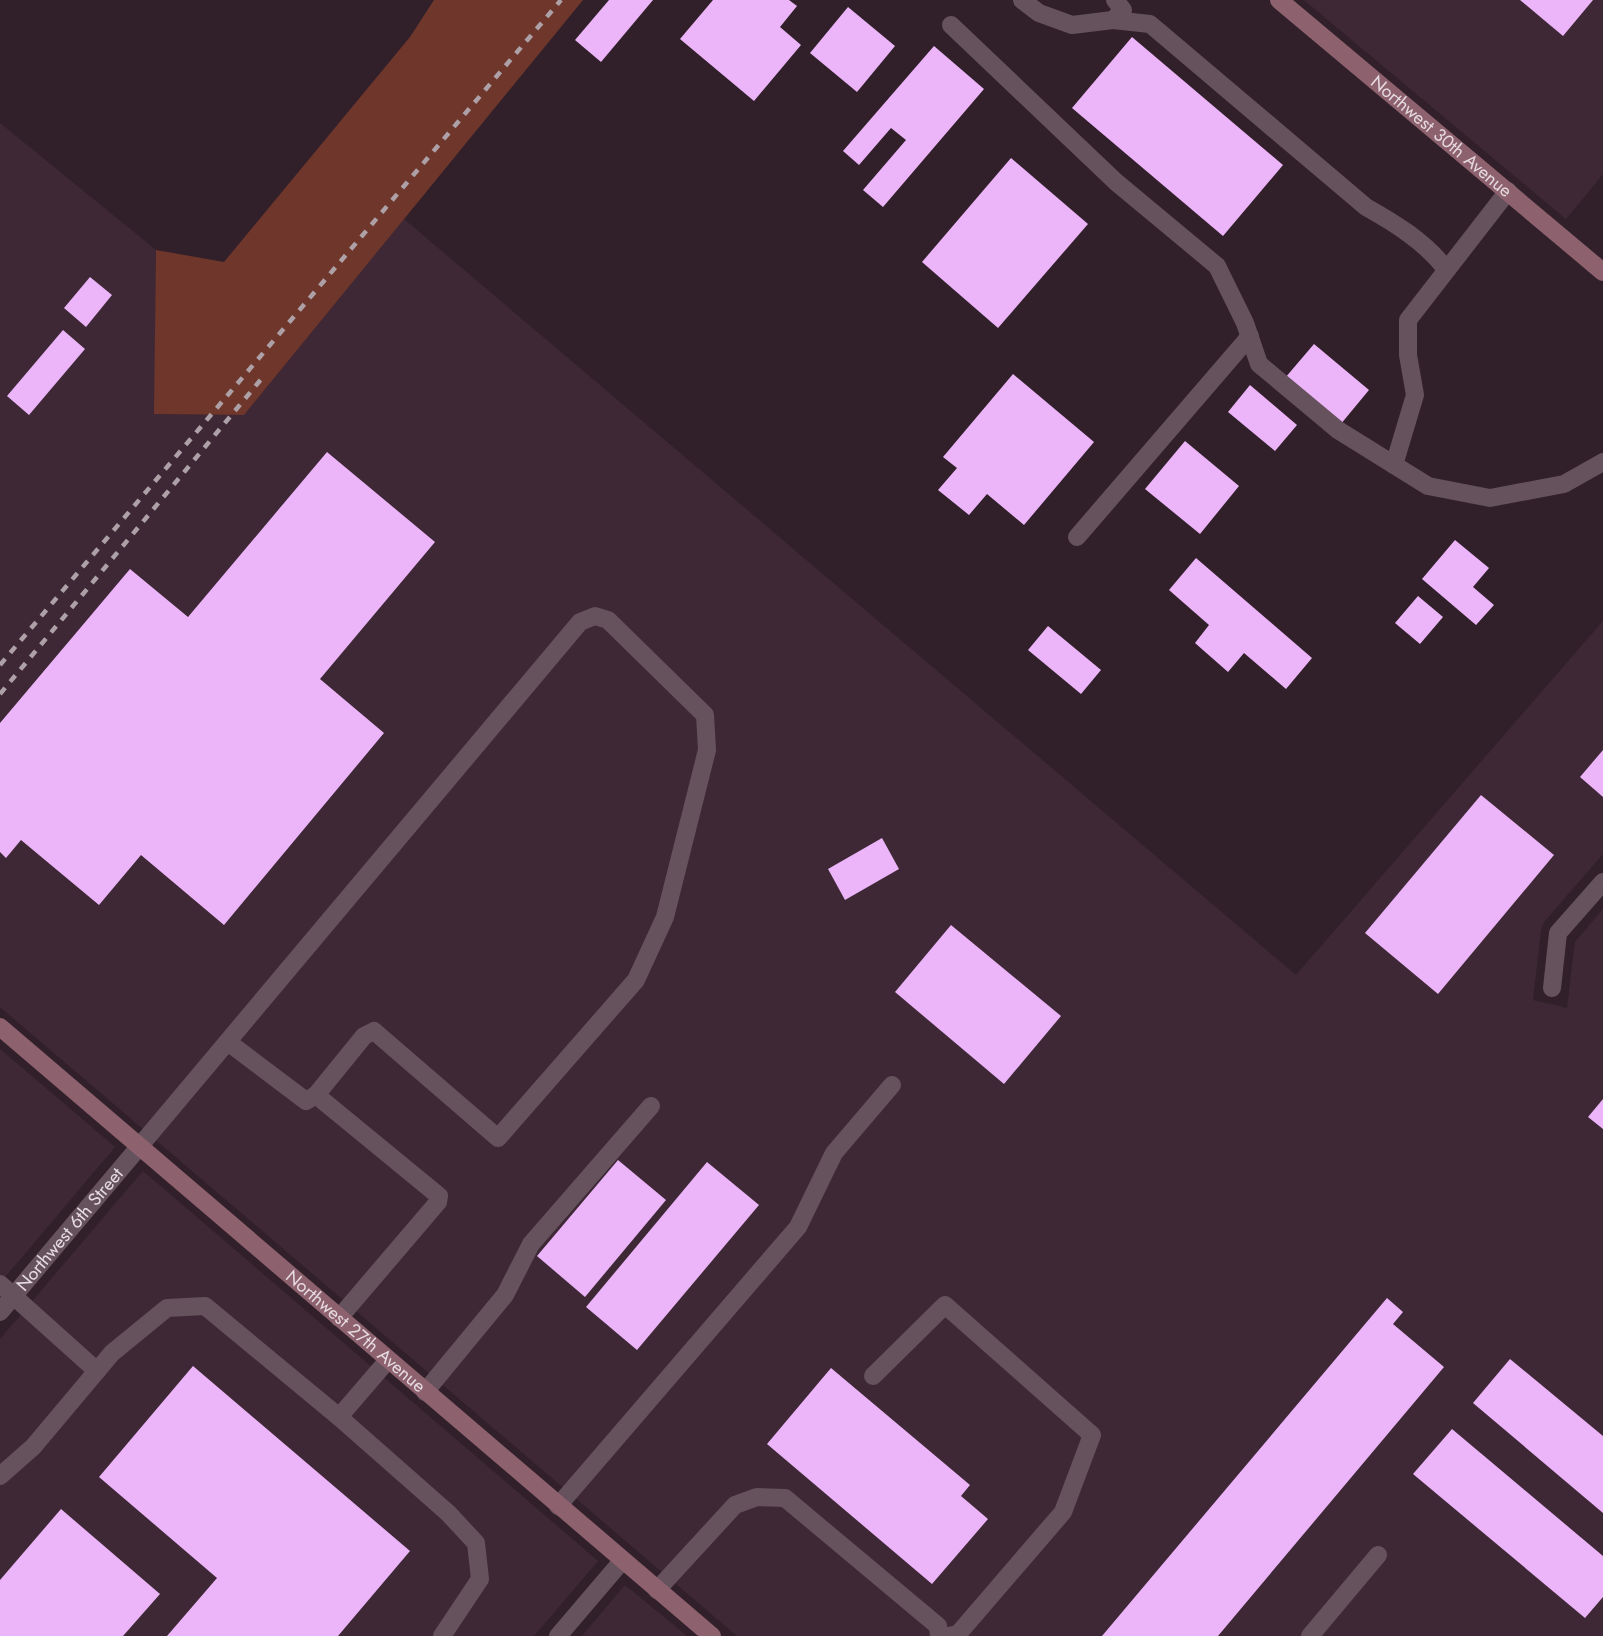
<svg xmlns="http://www.w3.org/2000/svg" width="1603" height="1636" viewBox="0 0 1603 1636" font-family="Jost,sans-serif">
  <rect width="100%" height="100%" fill="#31202a"/>
  <g fill="#3e2835">
    <path d="M1304 0H1603V174L1566 219Z"/>
    <path d="M0 123 156 250 155 414 244 415 404 219 1296 975 1603 621V854L1544 922 1541 930 1533 1000 1567 1008 1575 942 1603 909V1636H737L0 1007Z"/>
    <path d="M0 1049 115 1147 0 1283Z"/>
    <path d="M143 1171 598 1561 534 1636H0V1339Z"/>
    <path d="M625 1585 687 1636H582Z"/>
  </g>
  <path fill="#6f372b" d="M434 0H583L244 415 154 414 156 250 224 262 410 37Z"/>
  <g fill="#ecb5f9">
    <path d="M609 0H653L601 62 575 40Z"/>
    <path d="M713 0H789L797 6 780 27 801 45 754 101 680 39Z"/>
    <path d="M1520 0H1593L1563 36Z"/>
    <path d="M848 7 895 46 857 92 810 53Z"/>
    <path d="M1132 37 1283 165 1223 236 1072 108Z"/>
    <path d="M934 46 984 89 883 207 863 190 906 140 891 128 859 165 843 151Z"/>
    <path d="M1011 158 1088 224 998 328 922 262Z"/>
    <path d="M90 277 112 295 86 327 64 308Z"/>
    <path d="M63 330 85 349 29 415 7 396Z"/>
    <path d="M1314 344 1369 390 1340 425 1285 378Z"/>
    <path d="M1013 374 1094 442 1024 525 987 494 969 515 938 490 957 468 943 457Z"/>
    <path d="M1250 385 1297 425 1275 451 1228 412Z"/>
    <path d="M1185 441 1239 486 1200 534 1145 489Z"/>
    <path d="M327 452 435 542 320 679 384 733 224 925 141 855 99 905 21 840 6 858 0 852V723L130 569 188 617Z"/>
    <path d="M1455 540 1489 568 1473 587 1494 605 1476 625 1422 579Z"/>
    <path d="M1196 558 1312 658 1286 689 1244 653 1228 672 1195 643 1209 625 1169 590Z"/>
    <path d="M1418 596 1443 617 1420 644 1395 623Z"/>
    <path d="M1048 626 1101 670 1081 694 1028 650Z"/>
    <path d="M1603 750V797L1580 777Z"/>
    <path d="M1481 795 1554 855 1438 994 1365 933Z"/>
    <path d="M882 838 899 869 845 900 828 869Z"/>
    <path d="M951 925 1061 1016 1004 1084 895 992Z"/>
    <path d="M1603 1099V1129L1588 1117Z"/>
    <path d="M618 1160 666 1200 585 1297 537 1256Z"/>
    <path d="M707 1162 759 1205 637 1350 586 1307Z"/>
    <path d="M1387 1298 1403 1312 1393 1324 1444 1367 1218 1636H1102Z"/>
    <path d="M1510 1359 1603 1436V1513L1473 1403Z"/>
    <path d="M193 1366 410 1551 338 1636H167L217 1578 99 1477Z"/>
    <path d="M831 1368 970 1485 961 1496 988 1519 932 1584 767 1444Z"/>
    <path d="M1452 1429 1603 1556V1597L1585 1618 1413 1474Z"/>
    <path d="M61 1509 160 1594 123 1636H0V1580Z"/>
  </g>
  <g fill="none" stroke-linecap="round" stroke-linejoin="round">
    <g stroke="#65525d" stroke-width="18">
      <path d="M1022 0 1039 13 1072 25 1113 20 1150 24 1366 207C1396 224 1424 241 1446 269"/>
      <path d="M1113 20 1123 10 1115 0"/>
      <path d="M951 25 1116 182 1217 266 1245 323 1259 364 1338 430 1428 486 1490 498 1564 484 1603 462"/>
      <path d="M1394 465 1415 395 1408 355V320L1508 191"/>
      <path d="M1077 537 1250 336"/>
      <path d="M316 1095 439 1196 438 1202 339 1318"/>
      <path d="M139 1147 580 622 595 616 608 620 705 715 707 750 665 917 636 980 498 1138 374 1031 364 1036 316 1095 306 1101 228 1042"/>
      <path d="M0 1284 97 1371"/>
      <path d="M388 1360 339 1417 448 1513 476 1543 480 1579 442 1636"/>
      <path d="M873 1376 945 1305 1092 1435 1063 1512 958 1634 948 1636"/>
      <path d="M425 1392 505 1295 531 1244 651 1106"/>
      <path d="M0 1476 33 1447 112 1353 167 1308 205 1306 339 1417"/>
      <path d="M558 1506 798 1227 834 1153 892 1085"/>
      <path d="M657 1590 735 1505 757 1497 785 1498 938 1626 939 1636"/>
      <path d="M1310 1636 1378 1555"/>
    </g>
    <g stroke="#65525d" stroke-width="18">
      <path d="M1552 988 1558 933 1603 882"/>
      <path id="s1" d="M0 1312 139 1147"/>
      <path d="M558 1636 622 1561"/>
    </g>
    <g stroke="#8d616e" stroke-width="18">
      <path id="s2" d="M1279 0 1603 272"/>
      <path id="s3" d="M0 1027 712 1636"/>
    </g>
    <g stroke="#ada0a7" stroke-width="4.5" stroke-dasharray="8 8" stroke-linecap="butt">
      <path d="M0 665 561 0"/>
      <path d="M0 694 263 377"/>
    </g>
  </g>
  <g text-anchor="middle" stroke-width="6" stroke-linejoin="round" paint-order="stroke">
    <g font-size="18" fill="#e6dbe1" stroke="#31202a">
      <text dy="6" stroke="none"><textPath href="#s2" startOffset="212">Northwest 30th Avenue</textPath></text>
      <text dy="6" stroke="none"><textPath href="#s1" startOffset="108">Northwest 6th Street</textPath></text>
      <text dy="6" stroke="none"><textPath href="#s3" startOffset="468">Northwest 27th Avenue</textPath></text>
    </g>
  </g>
</svg>
